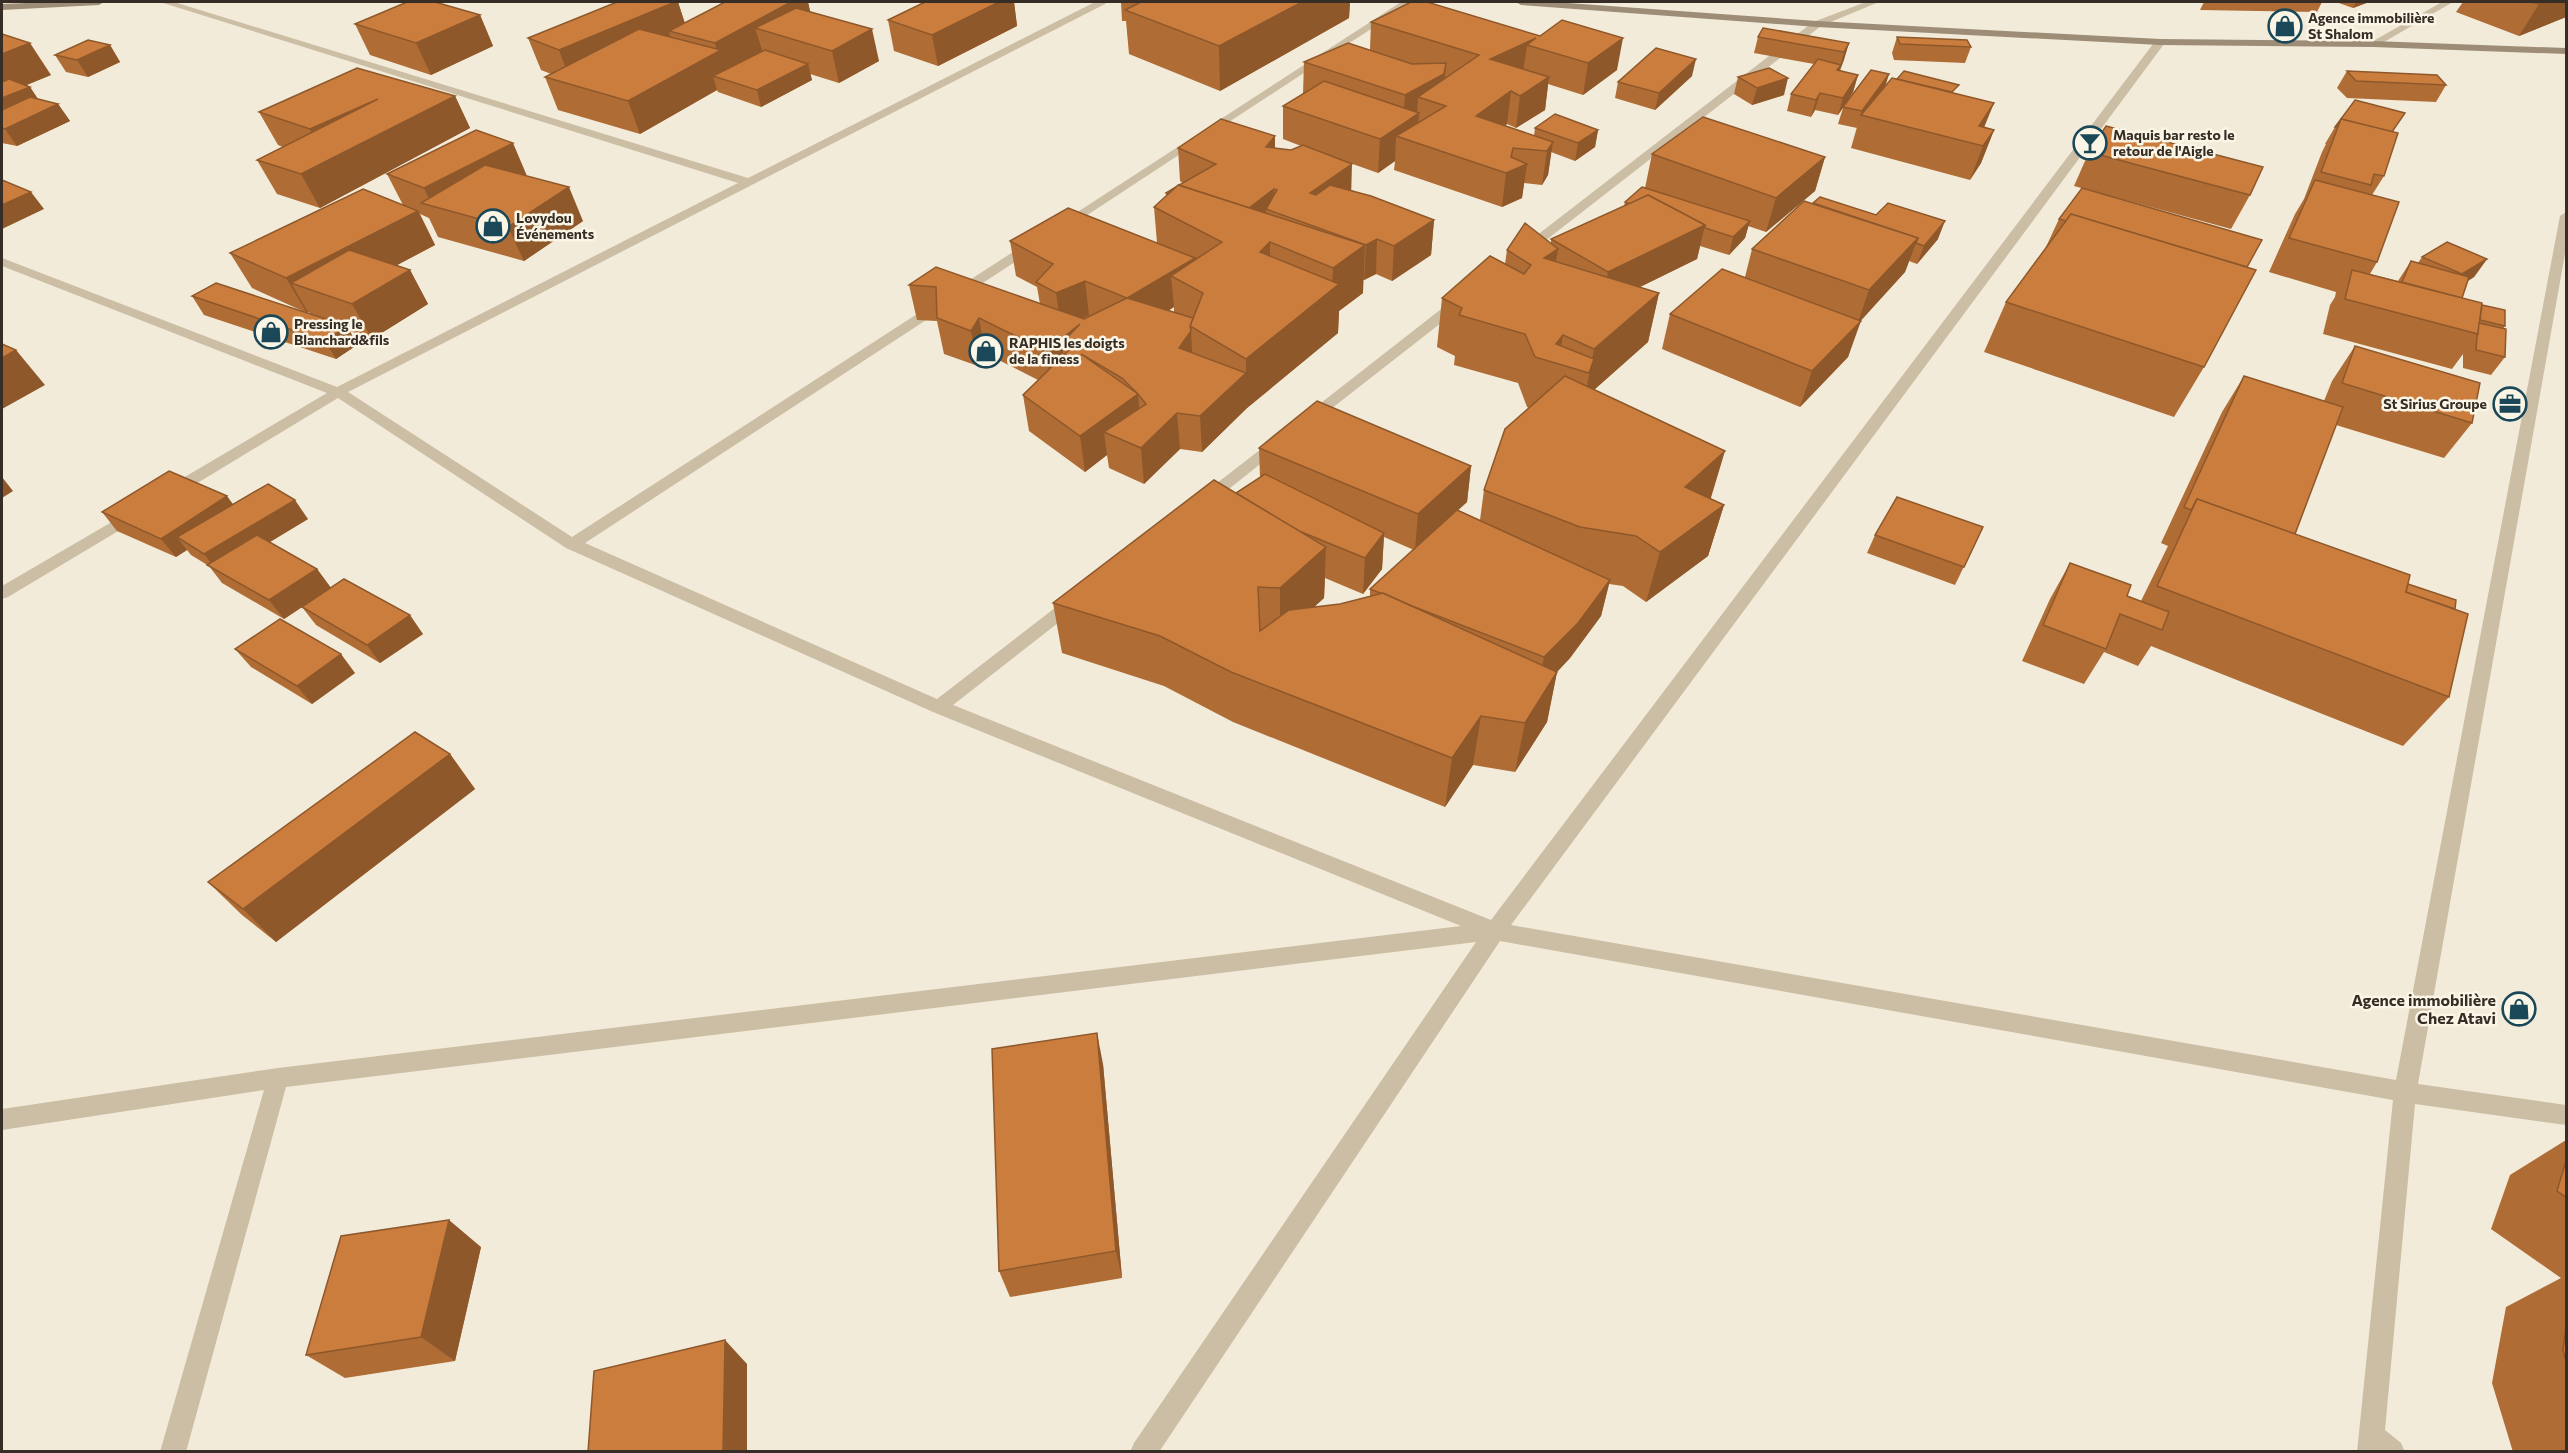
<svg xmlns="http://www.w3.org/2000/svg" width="2568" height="1453" viewBox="0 0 2568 1453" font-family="Commissioner,sans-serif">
  <rect width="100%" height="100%" fill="#f2ebd9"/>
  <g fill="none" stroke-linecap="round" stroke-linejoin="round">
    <g fill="#cbbea4" fill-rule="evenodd">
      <path d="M160 2H174L748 178 1095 2H1107L1105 4 348 392 572 537 1030 241H1038L1040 244 1038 247 585 543 937 699 1069 597H1081L1083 601 1081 605 953 705 1491 920 2156 40H2164V44L1511 925 2396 1080 2560 216 2566 212V248L2418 1084 2566 1105V1125L2415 1104 2385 1430 2401 1443 2405 1452H2357L2393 1100 1500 941 1159 1452H1130L1134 1443 1476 942 286 1087 186 1452H160L264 1090 2 1130V1109L278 1068 1461 926 933 712 566 548 338 398 176 496H166L163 492 166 488 327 393 2 266V258L337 387 738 183Z"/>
      <path d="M1401 2H1412L1066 229 1062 230 1056 226Z"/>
      <path d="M1866 2H1879L1821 26 1527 255H1519L1517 252 1519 249 1813 22Z"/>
      <path d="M2442 2H2453L2377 46 2368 44Z"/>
      <path d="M1459 298 1466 302 1464 305 1313 423H1303L1301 420 1303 417 1454 299Z"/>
      <path d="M1279 437 1284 439 1286 442 1284 445 1209 505H1199L1196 501 1199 497 1274 439Z"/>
      <path d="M134 509 142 514 140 518 8 597 2 599V586Z"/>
    </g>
    <g fill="#9e8d76" fill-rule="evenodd">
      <path d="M51 2H104L99 5 2 10V4Z"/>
      <path d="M1516 2H1554L1817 21 2160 39 2373 41 2566 48V54L2373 47 2160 45 1817 27 1521 5Z"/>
    </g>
  </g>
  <g fill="#af6c35" fill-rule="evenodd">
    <path d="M617 2H678L685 23 725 2H808L810 12 879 61 839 83 810 74 812 80 761 107 718 92 717 90 640 134 558 110 545 77 551 74 541 70 528 38Z"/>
    <path d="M925 2H1014L1017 26 938 66 894 51 888 20Z"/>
    <path d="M1121 2H1350L1349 18 1220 91 1129 54 1126 21H1122Z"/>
    <path d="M1411 2 1617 70 1583 95 1548 84 1545 110 1516 128 1507 124 1504 126 1534 136 1535 128 1598 130 1595 147 1575 161 1551 152 1548 175 1542 185 1524 183 1522 198 1502 207 1394 170 1395 161 1378 173 1333 157 1351 190 1434 220 1431 255 1392 281 1376 274 1364 280H1363V293L1339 311 1338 333 1247 408 1202 452 1180 449 1144 484 1109 468 1107 455 1085 472 1029 431 1023 395 1038 380 985 353 978 366 944 354 937 321 917 320 909 285 936 267 1040 304 1037 287 1016 276 1010 241 1157 243 1154 207 1166 196V193L1183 183 1180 181 1178 148H1275L1291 150 1301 146 1283 139V106L1303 94 1304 62 1370 50 1371 22ZM1174 307V312L1168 311Z"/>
    <path d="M2204 2H2322L2317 12 2200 10Z"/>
    <path d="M2336 2H2369L2353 8Z"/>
    <path d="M2463 2H2566V17L2519 36 2456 12Z"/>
    <path d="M480 15 493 46 431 75 370 55 355 24Z"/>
    <path d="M2 34 51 75 26 85 30 87 38 99 58 104 70 121 17 146 2 143Z"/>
    <path d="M1758 37 1849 43 1839 71 1858 75 1853 92 1847 102 1885 86 1956 93 1985 127 1994 130 1981 163 1970 180 1851 148 1857 127V128L1838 124 1843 108 1838 115 1815 110 1811 117 1787 111 1791 94 1814 64 1754 53Z"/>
    <path d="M1897 37 1971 47 1965 63 1894 60 1892 53Z"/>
    <path d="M110 45 120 62 88 77 66 72 55 55Z"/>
    <path d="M2347 71 2446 85 2436 102 2347 98 2337 88Z"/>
    <path d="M1692 76 1655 110 1615 98 1618 82Z"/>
    <path d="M1738 77 1784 95 1752 105 1734 94Z"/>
    <path d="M455 96 470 128 320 208 277 194 257 160 283 147 278 145 259 112Z"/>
    <path d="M2355 100 2393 132 2384 176 2372 195 2377 262 2370 274 2398 281 2411 261 2418 263 2422 257 2487 259 2474 277 2468 281 2462 298 2482 305 2505 326 2503 329 2505 357 2491 375 2463 368V354L2452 369 2323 334 2330 305 2335 297 2336 292 2269 272 2295 214 2304 199 2322 152 2326 144H2325L2335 127Z"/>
    <path d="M2089 152 2250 195 2231 229 2074 186Z"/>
    <path d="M1652 154 1825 157 1815 191 1766 232 1748 226 1745 238 1729 255 1700 246 1697 259 1640 287 1659 293 1648 342 1594 390 1711 499 1724 505 1708 556 1646 602 1623 586 1609 584 1601 616 1570 658 1557 672 1547 722 1515 772 1473 765 1445 807 1233 722 1164 686 1062 653 1053 603 1236 493 1260 477 1259 448 1471 466 1467 502 1458 510 1480 520 1484 490 1529 408 1527 407 1518 383 1454 365 1455 356 1437 347 1442 298 1505 264 1507 250 1551 243V239L1624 206 1625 202 1645 188ZM1384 537 1414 550 1370 589V596L1340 604 1314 607 1324 598 1325 578 1363 594 1382 569Z"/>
    <path d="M387 174 527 176 583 221 524 261 438 237 429 218 420 214 435 245 397 265 410 270 428 304 372 339 350 331 357 345 336 359 204 315 192 296 310 314 309 312 307 313 252 288 230 253 403 205Z"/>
    <path d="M2059 219 2247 267 2204 367 2174 417 1984 352 2006 302 2045 249Z"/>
    <path d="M1938 239 1917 264 1909 261 1905 272 1860 321 1848 357 1800 407 1662 349 1670 314 1745 277 1752 249Z"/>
    <path d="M2355 346 2472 423 2444 458 2336 425 2295 534 2408 584 2449 697 2403 746 2151 646 2138 666 2104 652 2084 684 2022 661 2050 599 2070 563 2127 596 2141 601 2168 546 2161 543 2222 412 2244 376 2324 401 2332 381Z"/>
    <path d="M233 504 308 519 270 542 317 569 331 588 423 634 380 663 316 625 302 607 314 599 284 619 222 583 209 566 191 555 187 550 176 557 117 531 102 512Z"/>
    <path d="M1983 527 1955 585 1867 553 1875 535Z"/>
    <path d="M235 649 355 673 312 704 251 667Z"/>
    <path d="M450 754 475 789 276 942 242 915 208 882Z"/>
    <path d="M1103 1064 1122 1278 1010 1297 999 1271Z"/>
    <path d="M2566 1140V1452H2513L2492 1383 2506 1307 2561 1278 2491 1229 2510 1175Z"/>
    <path d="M481 1247 455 1361 345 1378 306 1355Z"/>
  </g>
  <g fill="#8e582b">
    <path d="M675 2H678L687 31H669L671 39 571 82 559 50Z"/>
    <path d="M791 2H808L813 24 755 28 763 53 713 76 717 90 640 134 628 101 717 52 715 43Z"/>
    <path d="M999 2H1014L1017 26 938 66 932 35Z"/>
    <path d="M1302 2H1350L1349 18 1220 91 1219 46Z"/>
    <path d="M2356 2H2369L2353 8Z"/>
    <path d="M2547 2H2566V17L2519 36 2539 4Z"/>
    <path d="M480 15 493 46 431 75 416 43Z"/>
    <path d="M872 29 879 61 839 83 832 51Z"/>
    <path d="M1536 38 1527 45 1523 73 1490 59Z"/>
    <path d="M1623 38 1617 70 1583 95 1588 63Z"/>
    <path d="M30 43 51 75 5 94 2 88V54Z"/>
    <path d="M1849 43 1844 60 1836 81 1837 70 1840 66 1844 52Z"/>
    <path d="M110 45 120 62 88 77 77 60Z"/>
    <path d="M1696 59 1692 76 1655 110 1659 93Z"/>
    <path d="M1446 63 1444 95 1441 107V105L1418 97 1417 114 1419 113 1417 143 1396 136 1395 161 1378 173 1380 139 1403 124 1405 95Z"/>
    <path d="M808 64 812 80 761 107 757 90Z"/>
    <path d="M1889 74 1884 91 1861 115 1857 128 1862 111Z"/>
    <path d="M1858 75 1853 92 1838 115 1843 98Z"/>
    <path d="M1549 77 1545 110 1516 128 1520 96Z"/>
    <path d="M1788 78 1784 95 1752 105 1757 88Z"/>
    <path d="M30 87 41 104 2 119V98Z"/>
    <path d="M1511 91 1507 124 1473 149 1476 116Z"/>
    <path d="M1820 93 1815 110 1811 117 1816 100Z"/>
    <path d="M455 96 470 128 320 208 301 174 327 161 310 129 378 99Z"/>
    <path d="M1994 103 1981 135 1979 126Z"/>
    <path d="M58 104 70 121 17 146 5 129Z"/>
    <path d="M1598 130 1595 147 1575 161 1578 143Z"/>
    <path d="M1994 130 1981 163 1970 180 1983 146Z"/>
    <path d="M1275 136V169L1266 147Z"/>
    <path d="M1553 142 1548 175 1542 185 1547 151Z"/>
    <path d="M513 143 527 176 432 206 424 188Z"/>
    <path d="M1513 148 1510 172 1527 164 1522 198 1502 207 1506 173Z"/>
    <path d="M1825 157 1815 191 1766 232 1776 198Z"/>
    <path d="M1352 164 1351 198 1312 226 1310 193Z"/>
    <path d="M569 187 583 221 524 261 508 227Z"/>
    <path d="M1274 189 1275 212 1266 209V229L1237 217Z"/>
    <path d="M31 192 44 209 2 229V205Z"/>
    <path d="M418 211 435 245 335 298 291 283 308 312 307 313 286 278Z"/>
    <path d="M1434 220 1431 255 1392 281 1394 246Z"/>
    <path d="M1750 221 1745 238 1729 255 1733 237Z"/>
    <path d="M1945 221 1938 239 1917 264 1924 246Z"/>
    <path d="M1705 225 1697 259 1601 306 1608 272Z"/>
    <path d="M1918 238 1905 272 1857 325 1869 290Z"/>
    <path d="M1377 239 1376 274 1364 280 1366 245Z"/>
    <path d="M1270 242V290L1260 252Z"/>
    <path d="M1365 245 1363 293 1339 311 1338 333 1247 408 1202 452 1200 416 1246 373V359L1332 290 1333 268Z"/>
    <path d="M1558 249 1550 297 1544 258Z"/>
    <path d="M1195 258 1197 290 1171 276 1174 307 1130 333 1127 298Z"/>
    <path d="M2487 259 2474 277 2449 292 2462 274Z"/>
    <path d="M410 270 428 304 372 339 352 304Z"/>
    <path d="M1085 281 1089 315 1061 328 1056 293Z"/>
    <path d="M1659 293 1648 342 1587 396 1580 423 1594 349Z"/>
    <path d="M979 318 985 353 978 366 971 331Z"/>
    <path d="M1861 321 1848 357 1800 407 1812 371Z"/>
    <path d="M1080 324 1071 348 1062 343 1066 374 1051 387 1046 351Z"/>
    <path d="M347 326 357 345 336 359 325 341Z"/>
    <path d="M1191 331 1193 367 1179 348Z"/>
    <path d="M1563 335 1558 364 1556 344Z"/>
    <path d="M16 350 45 385 2 409V358Z"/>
    <path d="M1138 394 1141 430 1104 432 1107 455 1085 472 1080 436Z"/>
    <path d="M1177 413 1180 449 1144 484 1141 448Z"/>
    <path d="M1725 451 1710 501 1685 487Z"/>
    <path d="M1471 466 1467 502 1415 550 1418 514Z"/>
    <path d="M2 477 13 491 2 498Z"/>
    <path d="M227 496 241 515 177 537 187 550 176 557 161 539Z"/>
    <path d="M295 500 308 519 220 572 217 570 204 554Z"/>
    <path d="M1724 505 1708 556 1646 602 1660 552Z"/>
    <path d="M1384 533 1382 569 1363 594 1365 558Z"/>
    <path d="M1326 547 1324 598 1280 638V588Z"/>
    <path d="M317 569 331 588 284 619 269 600Z"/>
    <path d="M1610 580 1601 616 1570 658 1537 693 1544 657Z"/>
    <path d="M410 615 423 634 380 663 367 645Z"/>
    <path d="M341 654 355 673 312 704 297 686Z"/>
    <path d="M1557 672 1547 722 1515 772 1525 723Z"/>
    <path d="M1481 716 1473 765 1445 807 1452 758Z"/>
    <path d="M450 754 475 789 276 942 243 909Z"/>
    <path d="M1097 1033 1103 1064 1122 1278 1116 1251Z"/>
    <path d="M449 1220 481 1247 455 1361 421 1337Z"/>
    <path d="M725 1340 747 1364V1452H723Z"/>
  </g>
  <g fill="#cb7d3e" stroke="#8e582b" stroke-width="1.5" fill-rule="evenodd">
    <path d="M407 2H435L480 15 416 43 355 24Z"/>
    <path d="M617 2H675L559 50 528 38Z"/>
    <path d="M725 2H791L715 43 669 31Z"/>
    <path d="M925 2H999L932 35 888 20Z"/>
    <path d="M1141 2H1302L1219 46 1125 10Z"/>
    <path d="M1411 2H1427L1540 36 1562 20 1623 38 1588 63 1527 45 1536 38 1490 59 1549 77 1520 96 1511 91 1476 116 1553 142 1547 151 1513 148 1511 157 1527 164 1506 173 1396 136 1446 106 1418 97 1479 55 1371 22Z"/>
    <path d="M2531 2H2547L2539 4Z"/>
    <path d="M796 8 872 29 832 51 755 28Z"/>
    <path d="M1763 28 1849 43 1844 52 1758 37Z"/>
    <path d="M639 29 721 50 628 101 545 77Z"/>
    <path d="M2 34 30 43 2 54Z"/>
    <path d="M1897 37 1967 40 1971 47 1900 44Z"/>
    <path d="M88 40 110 45 77 60 55 55Z"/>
    <path d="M1348 43 1412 64 1446 63 1444 74 1405 95 1304 62Z"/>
    <path d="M1656 48 1696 59 1659 93 1618 82Z"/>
    <path d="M765 50 808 64 757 90 713 76Z"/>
    <path d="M1818 59 1841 65 1837 70 1858 75 1843 98 1820 93 1816 100 1791 94Z"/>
    <path d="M357 68 455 96 301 174 257 160 378 99 310 129 259 112Z"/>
    <path d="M1769 68 1788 78 1757 88 1738 77Z"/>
    <path d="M1871 70 1889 74 1862 111 1843 107Z"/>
    <path d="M1904 71 1959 85 1952 92 1897 79Z"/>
    <path d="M2347 71 2437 75 2446 85 2356 81Z"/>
    <path d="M1892 78 1994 103 1979 126 1994 130 1983 146 1861 115Z"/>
    <path d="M9 79 30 87 2 98V82Z"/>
    <path d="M1324 81 1419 113 1380 139 1283 106Z"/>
    <path d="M30 97 58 104 5 129 2 128V110Z"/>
    <path d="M2355 100 2405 113 2392 132 2341 119 2336 127H2335Z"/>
    <path d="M1555 114 1598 130 1578 143 1535 128Z"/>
    <path d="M1703 117 1825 157 1776 198 1652 154Z"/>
    <path d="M1221 119 1275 136 1266 147 1291 150 1303 145 1352 164 1310 193 1316 195 1330 185 1371 196 1434 220 1394 246 1377 239 1366 245 1266 209 1277 190 1274 189 1249 208 1179 185 1216 164 1178 148Z"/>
    <path d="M2341 119 2398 133 2384 176 2374 174 2371 185 2321 172Z"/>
    <path d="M2106 126 2263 167 2250 195 2089 152Z"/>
    <path d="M476 130 513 143 424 188 387 174Z"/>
    <path d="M485 165 569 187 508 227 421 203Z"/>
    <path d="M2 180 31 192 2 205Z"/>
    <path d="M2315 180 2399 202 2377 262 2289 238Z"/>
    <path d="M1178 185 1365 245 1333 268 1270 242 1260 252 1339 284 1246 359 1190 326 1203 293 1171 276 1222 242 1154 207Z"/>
    <path d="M1176 187 1168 194 1166 193Z"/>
    <path d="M1642 187 1750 221 1733 237 1705 228V225L1648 195 1630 204 1625 202Z"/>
    <path d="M2082 188 2262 240 2247 267 2071 214 2066 221 2059 219Z"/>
    <path d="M363 189 418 211 286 278 230 253Z"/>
    <path d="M1648 195 1705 225 1608 272 1551 239Z"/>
    <path d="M1820 197 1876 215 1888 203 1945 221 1924 246 1916 243 1918 238 1813 203Z"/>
    <path d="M1804 201 1918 238 1869 290 1752 249Z"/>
    <path d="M1068 208 1195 258 1127 298 1193 318 1190 326 1191 331 1179 348 1246 373 1200 416 1177 413 1141 448 1104 432 1146 404 1138 394 1080 436 1023 395 1071 348 1062 343 1080 324 1046 351 979 318 971 331 937 318 936 287 909 285 936 267 1084 319 1127 298 1085 281 1056 293 1036 282 1053 264 1010 241ZM1081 354 1122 378 1138 394Z"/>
    <path d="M2071 214 2256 270 2204 367 2006 302Z"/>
    <path d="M1525 223 1558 249 1544 258 1659 293 1594 349 1563 335 1556 344 1594 359 1589 373 1535 357 1525 334 1459 315 1462 308 1442 298 1490 256 1524 274 1531 265 1507 250Z"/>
    <path d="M2447 242 2487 259 2462 274 2422 257Z"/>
    <path d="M349 250 410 270 352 304 291 283Z"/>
    <path d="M2411 261 2469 277 2462 298 2402 282Z"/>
    <path d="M1722 269 1861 321 1812 371 1670 314Z"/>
    <path d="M2352 270 2482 303 2478 334 2345 299Z"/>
    <path d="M216 283 347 326 325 341 192 296Z"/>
    <path d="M2482 305 2505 310V326L2480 320Z"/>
    <path d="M2479 323 2506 329 2505 357 2476 350 2477 336 2478 334Z"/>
    <path d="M2 344 16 350 2 358Z"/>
    <path d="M2355 346 2480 383 2472 423 2342 383Z"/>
    <path d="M1565 376 1725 451 1685 487 1724 505 1660 552 1636 536 1580 527 1484 490 1505 429Z"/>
    <path d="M2244 376 2343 407 2295 534 2197 499 2191 510 2184 507Z"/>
    <path d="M1317 401 1471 466 1418 514 1259 448Z"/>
    <path d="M169 471 227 496 161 539 102 512Z"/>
    <path d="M1265 474 1384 533 1365 558 1299 531 1236 493Z"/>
    <path d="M1214 480 1326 547 1280 588 1258 587 1260 631 1289 610 1340 604 1383 593 1557 672 1525 723 1481 716 1452 758 1231 672 1160 636 1053 603Z"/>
    <path d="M268 484 295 500 204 554 177 537Z"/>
    <path d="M1897 497 1983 527 1964 567 1875 535Z"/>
    <path d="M2197 499 2410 575 2406 592 2468 614 2449 697 2157 586Z"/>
    <path d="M1457 510 1610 580 1578 623 1544 657 1412 606 1383 593H1380L1370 589Z"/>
    <path d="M257 535 317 569 269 600 207 565Z"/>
    <path d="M2070 563 2131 585 2127 596 2169 612 2162 630 2120 614 2106 649 2043 625Z"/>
    <path d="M344 579 410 615 367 645 302 607Z"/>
    <path d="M2408 584 2456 600 2455 609 2406 592Z"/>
    <path d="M280 619 341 654 297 686 235 649Z"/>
    <path d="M415 732 450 754 243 909 208 882Z"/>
    <path d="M1097 1033 1116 1251 999 1271 992 1049Z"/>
    <path d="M2566 1161V1197L2557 1191Z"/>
    <path d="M449 1220 421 1337 306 1355 341 1236Z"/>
    <path d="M2566 1326V1361L2563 1350Z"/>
    <path d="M725 1340 723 1452H588L594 1371Z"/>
  </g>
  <defs>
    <symbol id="shop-ring" viewBox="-11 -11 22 22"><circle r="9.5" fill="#faf5e5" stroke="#1a4859" stroke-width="1.5"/><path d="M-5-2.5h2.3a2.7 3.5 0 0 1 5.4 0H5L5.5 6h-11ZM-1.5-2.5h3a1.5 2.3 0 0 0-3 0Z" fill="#1a4859"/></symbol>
    <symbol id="bar-ring" viewBox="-11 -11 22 22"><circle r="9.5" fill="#faf5e5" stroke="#1a4859" stroke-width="1.5"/><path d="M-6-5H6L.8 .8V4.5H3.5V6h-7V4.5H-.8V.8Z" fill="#1a4859"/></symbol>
    <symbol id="office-ring" viewBox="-11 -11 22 22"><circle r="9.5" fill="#faf5e5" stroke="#1a4859" stroke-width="1.5"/><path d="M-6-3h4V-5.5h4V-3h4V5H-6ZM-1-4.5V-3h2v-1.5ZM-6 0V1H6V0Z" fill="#1a4859"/></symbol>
  </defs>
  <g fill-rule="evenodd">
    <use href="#shop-ring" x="2266" y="7" width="38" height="38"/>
    <use href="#bar-ring" x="2071" y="124" width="38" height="38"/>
    <use href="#shop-ring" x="474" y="207" width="38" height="38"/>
    <use href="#shop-ring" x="252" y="313" width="38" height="38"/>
    <use href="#shop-ring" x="967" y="332" width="38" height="38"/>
    <use href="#office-ring" x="2491" y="385" width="38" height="38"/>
    <use href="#shop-ring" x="2500" y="990" width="38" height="38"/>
  </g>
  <g text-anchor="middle" stroke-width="5" stroke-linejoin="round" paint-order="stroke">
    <g font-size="14" font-weight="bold" fill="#362e26" stroke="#faf5e5" text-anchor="start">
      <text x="2308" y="23">Agence immobilière<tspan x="2308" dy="16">St Shalom</tspan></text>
      <text x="2113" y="140">Maquis bar resto le<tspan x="2113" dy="16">retour de l'Aigle</tspan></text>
      <text x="516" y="223">Lovydou<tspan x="516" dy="16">Événements</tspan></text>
      <text x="294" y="329">Pressing le<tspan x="294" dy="16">Blanchard&amp;fils</tspan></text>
      <text x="1009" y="348">RAPHIS les doigts<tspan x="1009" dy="16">de la finess</tspan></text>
      <text x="2487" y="409" text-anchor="end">St Sirius Groupe</text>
    </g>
    <g font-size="16" font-weight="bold" fill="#362e26" stroke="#faf5e5" text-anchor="end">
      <text x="2496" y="1006">Agence immobilière<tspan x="2496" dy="18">Chez Atavi</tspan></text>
    </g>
  </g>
  <rect width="2568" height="1453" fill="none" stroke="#362e26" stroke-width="6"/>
</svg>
